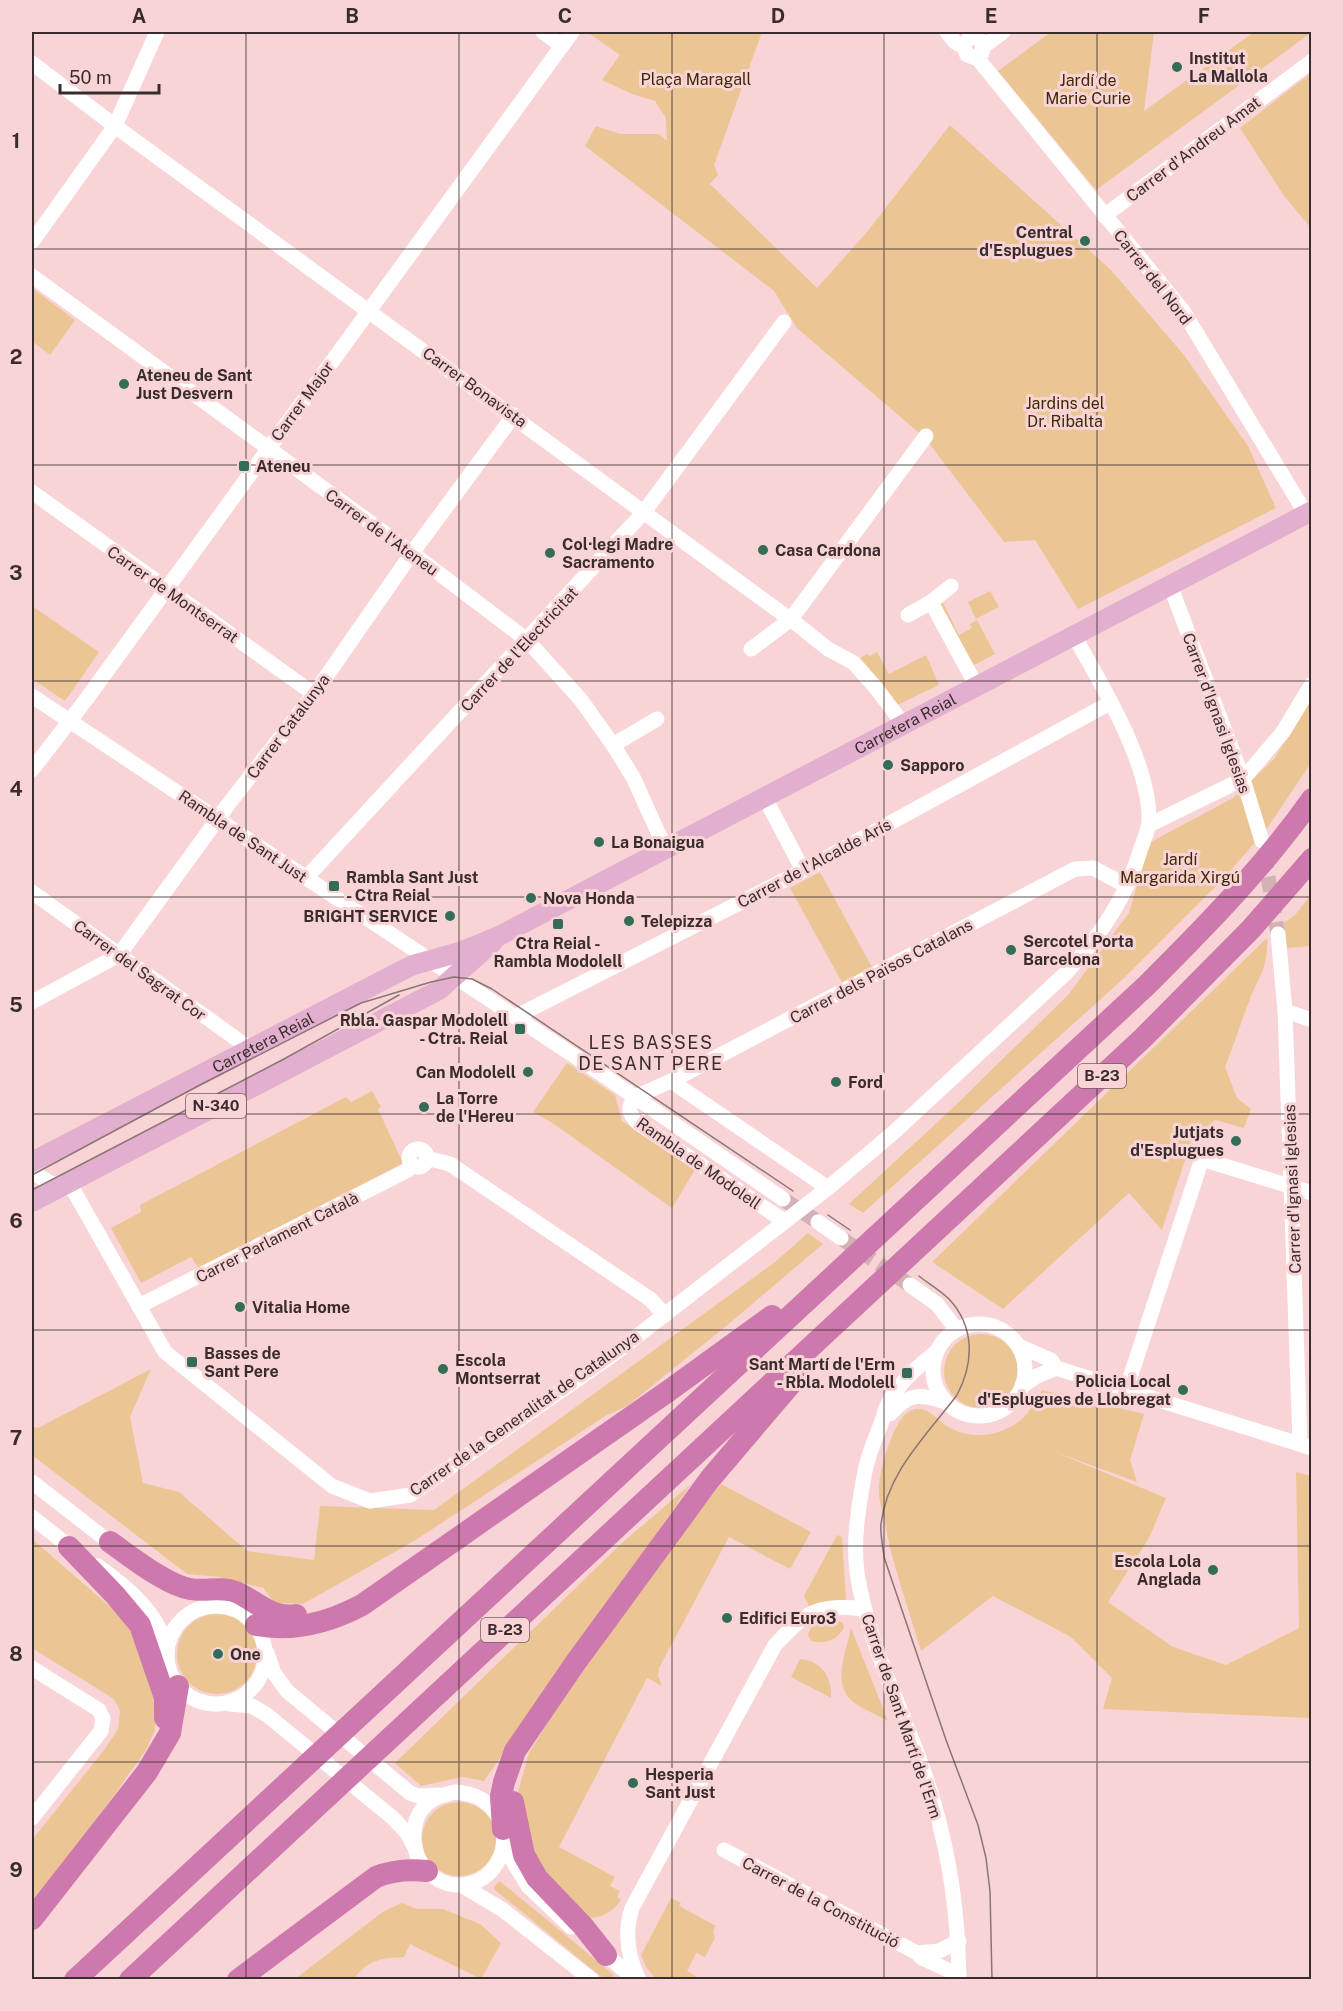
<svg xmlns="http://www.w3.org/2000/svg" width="1343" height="2011" viewBox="0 0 1343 2011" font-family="'Public Sans',sans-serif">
  <rect width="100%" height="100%" fill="#f8d4d6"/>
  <g fill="#ebc694">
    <path d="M587 32H762L714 165 718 175 710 184 817 288 867 232 950 125 1111 270 1184 355 1248 446 1276 508 1078 609 1035 540 1004 542 925 438 797 328 774 291 585 146 596 126 620 134H659L667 141 666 118 655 101 632 94 602 80 620 55Z"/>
    <path d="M1051 32H1154L1144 111 1254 32H1312L1096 190 998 71Z"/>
    <path d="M1311 73V228L1284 196 1240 128Z"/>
    <path d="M32 288 75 320 50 355 32 341Z"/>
    <path d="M990 591 999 607 976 619 968 602Z"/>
    <path d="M943 603 959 635 972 628 970 624 977 620 995 654 972 666 940 604Z"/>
    <path d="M32 606 99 652 65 701 32 679Z"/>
    <path d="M877 652 889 674 926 655 939 685 895 706 881 682 859 659 867 654 870 656Z"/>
    <path d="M1311 699V763L1266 830 1223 879 1122 980 863 1213 849 1204 956 1105 1068 995 1129 913 1149 843 1233 798 1274 759Z"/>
    <path d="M820 872 873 969 844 986 790 888Z"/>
    <path d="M1311 895V946L1287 948 1284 923 1295 915Z"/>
    <path d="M1267 938C1268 966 1261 973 1251 996 1242 1020 1234 1044 1225 1067L1237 1098 1251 1109 1244 1128 1215 1120 1191 1142 1162 1230 1129 1193 1003 1309 932 1262Z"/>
    <path d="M567 1063 615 1095 622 1121 696 1168 672 1208 554 1124 533 1112Z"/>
    <path d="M372 1091 381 1107 378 1109 403 1163 199 1269 191 1257 141 1283 111 1228 141 1212 140 1205 346 1097 351 1102Z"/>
    <path d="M808 1233 823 1244 725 1327 627 1406 607 1415 414 1541 303 1604 275 1603 263 1588 219 1577 187 1574 32 1455V1427L38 1428 151 1369 130 1417 143 1483 179 1492 247 1551 314 1560 320 1506 434 1510 775 1262Z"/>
    <circle cx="981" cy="1371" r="37"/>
    <path d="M1042 1390 1144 1414 1130 1460 1137 1482 1055 1452 1166 1498 1149 1538 1108 1602 1173 1647 1226 1665 1299 1628 1296 1472 1311 1476V1718L1103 1709 1112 1678 1071 1637 993 1596 921 1651C908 1607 892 1564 884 1519 882 1509 878 1497 879 1487 880 1469 886 1451 893 1434 898 1424 904 1410 917 1409 928 1408 936 1418 944 1424 968 1442 1003 1437 1024 1417 1032 1409 1036 1399 1042 1390Z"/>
    <path d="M691 1484 484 1781 462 1777 421 1786 395 1763 623 1542Z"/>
    <path d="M721 1484 811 1532 790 1569 729 1537 659 1668 658 1676 662 1686 647 1678 559 1847 615 1877 610 1886 620 1891 617 1897 621 1900C613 1912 602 1918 587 1918L539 1872 518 1792 529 1753 555 1712 647 1580Z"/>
    <path d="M837 1535 842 1537 846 1600 810 1608 804 1596Z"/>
    <path d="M32 1539 122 1617 135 1639 155 1704V1730L146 1750 112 1798 32 1903V1840L105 1749 118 1729 120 1711 114 1699 32 1648Z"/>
    <circle cx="217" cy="1654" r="40"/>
    <path d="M827 1619 842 1622 844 1627C838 1640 824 1645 811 1641L808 1635C810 1626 818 1621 827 1619Z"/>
    <path d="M851 1628 888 1721C876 1714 861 1709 851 1700 832 1683 847 1649 851 1628Z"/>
    <path d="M800 1659C822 1661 832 1677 831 1698L791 1677Z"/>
    <circle cx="459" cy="1839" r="37"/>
    <path d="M498 1882H501L614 1975 610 1979H604L495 1890 494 1887Z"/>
    <path d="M671 1898 681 1903 679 1906 716 1926 713 1931 715 1938 705 1957 696 1953 687 1971 696 1976 694 1979H656L646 1967 641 1955Z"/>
    <path d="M402 1903 417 1909H443L480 1924 501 1943 481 1979 410 1944 404 1957C382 1958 368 1959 354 1979H295L384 1911Z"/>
  </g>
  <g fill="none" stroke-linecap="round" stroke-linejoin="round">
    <g stroke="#d2b2b4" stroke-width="15" stroke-dasharray="15 8" stroke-linecap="butt">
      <path d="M1264 854 1278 934"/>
      <path d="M783 1199 818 1222"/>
      <path d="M841 1238 910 1285"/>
    </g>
    <g stroke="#fff" stroke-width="15">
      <path d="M543 32 562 46"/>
      <path d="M947 32 955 42 964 47 967 55 978 59 1183 311 1306 514"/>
      <path d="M969 38H978L983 43 982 53 976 57"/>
      <path d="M984 46 1003 32"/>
      <path d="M32 63 119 129 798 625 828 649 854 663 876 688 904 725"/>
      <path d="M1104 216 1312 61"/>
      <path d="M32 242 115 126 157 32"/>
      <path d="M32 276 412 553 527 640 581 700 613 745 633 777 666 850"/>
      <path d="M32 492 314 694"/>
      <path d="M1170 585 1243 779 1262 841"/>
      <path d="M931 602 977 687"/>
      <path d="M908 615 931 602 951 586"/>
      <path d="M751 649 791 619 926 436"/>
      <path d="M32 696 603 1075 783 1199"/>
      <path d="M613 745 657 719"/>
      <path d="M32 770 85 701 572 32"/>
      <path d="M765 798 803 870"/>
      <path d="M1149 825 1243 779 1283 732 1312 684"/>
      <path d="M306 878 644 512 784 322"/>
      <path d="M32 892 249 1048"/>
      <path d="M1278 934 1285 1011 1300 1444"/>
      <path d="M32 1002 119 955 227 806 314 694 412 553 514 415"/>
      <path d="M1285 1011 1312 1020"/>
      <path d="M515 1017 802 871 1110 703"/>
      <path d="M671 1081 828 1188"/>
      <path d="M635 1097 671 1081 1075 869 1093 868 1127 886"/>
      <path d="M635 1097C627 1108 628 1113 638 1123L784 1221"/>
      <circle cx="418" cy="1158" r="9"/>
      <path d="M426 1158 450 1164 650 1299 665 1315"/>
      <path d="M32 1172 52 1184H67L75 1193 165 1352 332 1486 370 1501 410 1495 614 1354 828 1188 893 1133 1066 973C1100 936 1127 897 1141 848 1144 840 1148 831 1149 822 1151 765 1102 685 1074 636"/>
      <path d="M818 1222 841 1238"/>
      <path d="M910 1285 937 1304 956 1329"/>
      <path d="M139 1306 408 1170 412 1165"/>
      <circle cx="979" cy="1370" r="46"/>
      <path d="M1019 1346 1051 1360 1056 1368"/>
      <path d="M937 1351C918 1367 895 1385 886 1408 884 1412 884 1417 882 1421 874 1442 866 1460 863 1482 858 1511 853 1542 857 1572 869 1653 911 1723 933 1800 951 1861 958 1916 959 1980"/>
      <path d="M1022 1386 1037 1376 1056 1368 1312 1448"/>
      <path d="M1126 1390 1202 1159 1312 1193"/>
      <path d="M890 1414C908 1394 918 1393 943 1401"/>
      <path d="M32 1482 117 1548"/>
      <path d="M32 1517 75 1551"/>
      <path d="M98 1566C121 1583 147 1603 160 1630 164 1636 164 1646 166 1653"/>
      <circle cx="216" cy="1655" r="49"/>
      <path d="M267 1653 274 1673 287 1691 410 1793 418 1796 440 1795"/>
      <path d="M32 1668 99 1710 103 1719 101 1731 32 1818"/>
      <path d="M230 1704 252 1706 267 1715 393 1818 407 1833 415 1848"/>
      <path d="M455 1792C465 1793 473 1794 481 1799 503 1812 510 1842 497 1863 482 1888 449 1893 427 1871 412 1856 409 1825 423 1808 431 1798 443 1795 455 1792Z"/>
      <path d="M504 1847 528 1886 571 1927"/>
      <path d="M724 1850 917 1953 922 1958 959 1975"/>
      <path d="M463 1886 503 1910 592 1980"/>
      <path d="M599 1949 636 1980"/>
      <path d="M917 1953 939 1951 959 1941"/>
      <path d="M639 1980C628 1957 624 1932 632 1908L775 1645C807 1611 817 1604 864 1609"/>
    </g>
    <g stroke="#e2afce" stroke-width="20">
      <path id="s1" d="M32 1162 397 973 413 965 460 952 499 936 1312 511"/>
      <path d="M32 1202 439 990 493 942"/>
    </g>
    <g stroke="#ce79ad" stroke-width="22">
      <path d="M110 1542C130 1556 166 1585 190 1589 205 1592 222 1586 236 1592 258 1602 271 1619 296 1615"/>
      <path d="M69 1547 115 1595 140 1625 165 1698V1718"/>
      <path d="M256 1625C294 1632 328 1623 362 1605L667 1392 772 1316"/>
      <path d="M513 1802 524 1855 537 1878 583 1926 606 1955"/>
      <path d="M503 1829 501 1796 504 1782 515 1751 576 1662 710 1479 801 1372"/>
      <path d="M32 1919 147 1772 170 1733 178 1686"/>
      <path d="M75 1980 1147 985C1206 926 1264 867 1312 799"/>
      <path d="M130 1980 1143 1038 1251 929 1312 859"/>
      <path d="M238 1980 376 1877C393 1870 409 1869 427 1871"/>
    </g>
    <g stroke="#8b7475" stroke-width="1.5">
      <path d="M32 1175 198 1086 361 1003 431 982 454 977 472 979 492 989 793 1191"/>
      <path d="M32 1190 284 1059 399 995"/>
      <path d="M828 1215 850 1230"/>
      <path d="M919 1276C929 1284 940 1290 949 1299 975 1327 974 1363 957 1395 927 1435 887 1472 881 1524 880 1535 883 1546 884 1557L946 1740 978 1825 986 1858 990 1891 992 1980"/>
    </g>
  </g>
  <path fill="none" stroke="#3a2c2d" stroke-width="1.5" stroke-opacity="0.55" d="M246 32V1980M459 32V1980M672 32V1980M884 32V1980M1097 32V1980M32 249H1312M32 465H1312M32 681H1312M32 897H1312M32 1114H1312M32 1330H1312M32 1546H1312M32 1762H1312"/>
  <g fill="#336d57" stroke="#f8d4d6" stroke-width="2">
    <circle cx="1177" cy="67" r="6"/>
    <circle cx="1085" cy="241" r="6"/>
    <circle cx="124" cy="384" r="6"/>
    <rect x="238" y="460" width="12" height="12" rx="3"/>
    <circle cx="763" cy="550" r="6"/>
    <circle cx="550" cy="553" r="6"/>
    <circle cx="888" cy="765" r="6"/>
    <circle cx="599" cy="842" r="6"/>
    <rect x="328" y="880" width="12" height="12" rx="3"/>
    <circle cx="531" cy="898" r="6"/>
    <circle cx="450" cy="916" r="6"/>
    <circle cx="629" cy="921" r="6"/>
    <rect x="552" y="918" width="12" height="12" rx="3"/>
    <circle cx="1011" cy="950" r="6"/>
    <rect x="514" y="1023" width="12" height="12" rx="3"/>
    <circle cx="528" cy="1072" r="6"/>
    <circle cx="836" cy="1082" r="6"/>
    <circle cx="424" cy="1107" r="6"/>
    <circle cx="1236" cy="1141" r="6"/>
    <circle cx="240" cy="1307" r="6"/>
    <rect x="186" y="1356" width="12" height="12" rx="3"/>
    <circle cx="443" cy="1369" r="6"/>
    <rect x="901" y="1367" width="12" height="12" rx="3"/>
    <circle cx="1183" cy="1390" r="6"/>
    <circle cx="1213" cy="1570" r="6"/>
    <circle cx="727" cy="1618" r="6"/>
    <circle cx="218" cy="1654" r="6"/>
    <circle cx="633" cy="1783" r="6"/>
  </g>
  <g text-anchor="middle" stroke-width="6" stroke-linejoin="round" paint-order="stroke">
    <g fill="#f8d4d6" stroke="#735e60" stroke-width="1.5">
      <rect x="1078" y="1064" width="48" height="24" rx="4.5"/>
      <rect x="186" y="1094" width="60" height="24" rx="4.5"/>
      <rect x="481" y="1618" width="48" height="24" rx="4.5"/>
    </g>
    <g font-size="15" font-weight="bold" fill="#3a2c2d">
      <text x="1102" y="1081">B-23</text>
      <text x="216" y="1111">N-340</text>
      <text x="505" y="1635">B-23</text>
    </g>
    <g font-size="16" font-weight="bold" fill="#3a2c2d" stroke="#f8d4d6" text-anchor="start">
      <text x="1189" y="64">Institut<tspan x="1189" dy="18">La Mallola</tspan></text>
      <text x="1073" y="238" text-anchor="end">Central<tspan x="1073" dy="18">d'Esplugues</tspan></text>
      <text x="136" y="381">Ateneu de Sant<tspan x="136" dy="18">Just Desvern</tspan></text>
      <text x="256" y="472">Ateneu</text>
      <text x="562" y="550">Col·legi Madre<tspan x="562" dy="18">Sacramento</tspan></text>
      <text x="775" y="556">Casa Cardona</text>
      <text x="900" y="771">Sapporo</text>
      <text x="611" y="848">La Bonaigua</text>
      <text x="346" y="883">Rambla Sant Just<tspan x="346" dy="18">- Ctra Reial</tspan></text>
      <text x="543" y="904">Nova Honda</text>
      <text x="438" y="922" text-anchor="end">BRIGHT SERVICE</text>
      <text x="641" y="927">Telepizza</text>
      <text x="1023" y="947">Sercotel Porta<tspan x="1023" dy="18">Barcelona</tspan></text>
      <text x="558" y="949" text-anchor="middle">Ctra Reial -<tspan x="558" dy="18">Rambla Modolell</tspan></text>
      <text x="508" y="1026" text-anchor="end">Rbla. Gaspar Modolell<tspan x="508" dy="18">- Ctra. Reial</tspan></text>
      <text x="516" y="1078" text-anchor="end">Can Modolell</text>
      <text x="848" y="1088">Ford</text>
      <text x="436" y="1104">La Torre<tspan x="436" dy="18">de l'Hereu</tspan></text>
      <text x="1224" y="1138" text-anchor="end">Jutjats<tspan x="1224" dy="18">d'Esplugues</tspan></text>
      <text x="252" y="1313">Vitalia Home</text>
      <text x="204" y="1359">Basses de<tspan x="204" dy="18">Sant Pere</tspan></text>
      <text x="455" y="1366">Escola<tspan x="455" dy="18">Montserrat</tspan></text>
      <text x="895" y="1370" text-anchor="end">Sant Martí de l'Erm<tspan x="895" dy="18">- Rbla. Modolell</tspan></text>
      <text x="1171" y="1387" text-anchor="end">Policia Local<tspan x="1171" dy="18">d'Esplugues de Llobregat</tspan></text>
      <text x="1201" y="1567" text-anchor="end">Escola Lola<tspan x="1201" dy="18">Anglada</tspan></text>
      <text x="739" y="1624">Edifici Euro3</text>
      <text x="230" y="1660">One</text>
      <text x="645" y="1780">Hesperia<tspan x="645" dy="18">Sant Just</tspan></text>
    </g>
    <g font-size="16" fill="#3f2903" stroke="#f8d4d6">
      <text x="696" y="85">Plaça Maragall</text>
      <text x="1088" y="86">Jardí de<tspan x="1088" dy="18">Marie Curie</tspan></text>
      <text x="1065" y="409">Jardins del<tspan x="1065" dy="18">Dr. Ribalta</tspan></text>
      <text x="1180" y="865">Jardí<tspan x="1180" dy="18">Margarida Xirgú</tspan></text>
    </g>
    <g font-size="16" fill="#3a2c2d" stroke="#f8d4d6">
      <text transform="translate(1193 149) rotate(-37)" y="6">Carrer d'Andreu Amat</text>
      <text transform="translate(1153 277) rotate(52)" y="6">Carrer del Nord</text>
      <text transform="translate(475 387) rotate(36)" y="6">Carrer Bonavista</text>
      <text transform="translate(302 401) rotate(-54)" y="6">Carrer Major</text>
      <text transform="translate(382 532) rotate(36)" y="6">Carrer de l'Ateneu</text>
      <text transform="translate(173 594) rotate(35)" y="6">Carrer de Montserrat</text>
      <text transform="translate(519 649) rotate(-47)" y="6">Carrer de l'Electricitat</text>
      <text transform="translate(1217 713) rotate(70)" y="6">Carrer d'Ignasi Iglesias</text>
      <text dy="6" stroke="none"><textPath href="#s1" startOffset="978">Carretera Reial</textPath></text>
      <text transform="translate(288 726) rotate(-53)" y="6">Carrer Catalunya</text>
      <text transform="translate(243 836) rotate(34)" y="6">Rambla de Sant Just</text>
      <text transform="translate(814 863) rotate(-28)" y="6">Carrer de l'Alcalde Arís</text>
      <text transform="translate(140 970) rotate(36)" y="6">Carrer del Sagrat Cor</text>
      <text transform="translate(881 971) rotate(-28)" y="6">Carrer dels Països Catalans</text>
      <text dy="6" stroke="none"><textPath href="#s1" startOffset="260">Carretera Reial</textPath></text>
      <text transform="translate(699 1163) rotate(35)" y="6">Rambla de Modolell</text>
      <text transform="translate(1292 1189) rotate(-92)" y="6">Carrer d'Ignasi Iglesias</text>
      <text transform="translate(277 1237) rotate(-27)" y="6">Carrer Parlament Català</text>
      <text transform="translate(524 1413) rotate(-35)" y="6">Carrer de la Generalitat de Catalunya</text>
      <text transform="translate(902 1716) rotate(71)" y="6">Carrer de Sant Martí de l'Erm</text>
      <text transform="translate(821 1902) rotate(28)" y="6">Carrer de la Constitució</text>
    </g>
    <g font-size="18" letter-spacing="1.5" fill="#3a2c2d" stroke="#f8d4d6">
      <text x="651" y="1049">LES BASSES<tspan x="651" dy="21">DE SANT PERE</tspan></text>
    </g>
  </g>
  <rect width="1343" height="2011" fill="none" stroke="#f8d4d6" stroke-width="66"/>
  <path d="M60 84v9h99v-9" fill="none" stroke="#3a2c2d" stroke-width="3"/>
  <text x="69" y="84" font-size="18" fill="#3a2c2d" stroke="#f8d4d6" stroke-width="4.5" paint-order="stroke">50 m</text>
  <rect x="33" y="33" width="1277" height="1945" fill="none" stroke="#3a2c2d" stroke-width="2"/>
  <g font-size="20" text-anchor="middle" font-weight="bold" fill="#3a2c2d">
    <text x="139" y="23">A</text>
    <text x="352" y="23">B</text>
    <text x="565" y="23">C</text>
    <text x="778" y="23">D</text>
    <text x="991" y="23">E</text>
    <text x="1204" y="23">F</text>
    <text x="16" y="148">1</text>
    <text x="16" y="364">2</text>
    <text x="16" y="580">3</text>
    <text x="16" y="796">4</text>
    <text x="16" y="1012">5</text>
    <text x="16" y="1228">6</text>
    <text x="16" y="1445">7</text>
    <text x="16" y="1661">8</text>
    <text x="16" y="1877">9</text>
  </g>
</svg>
